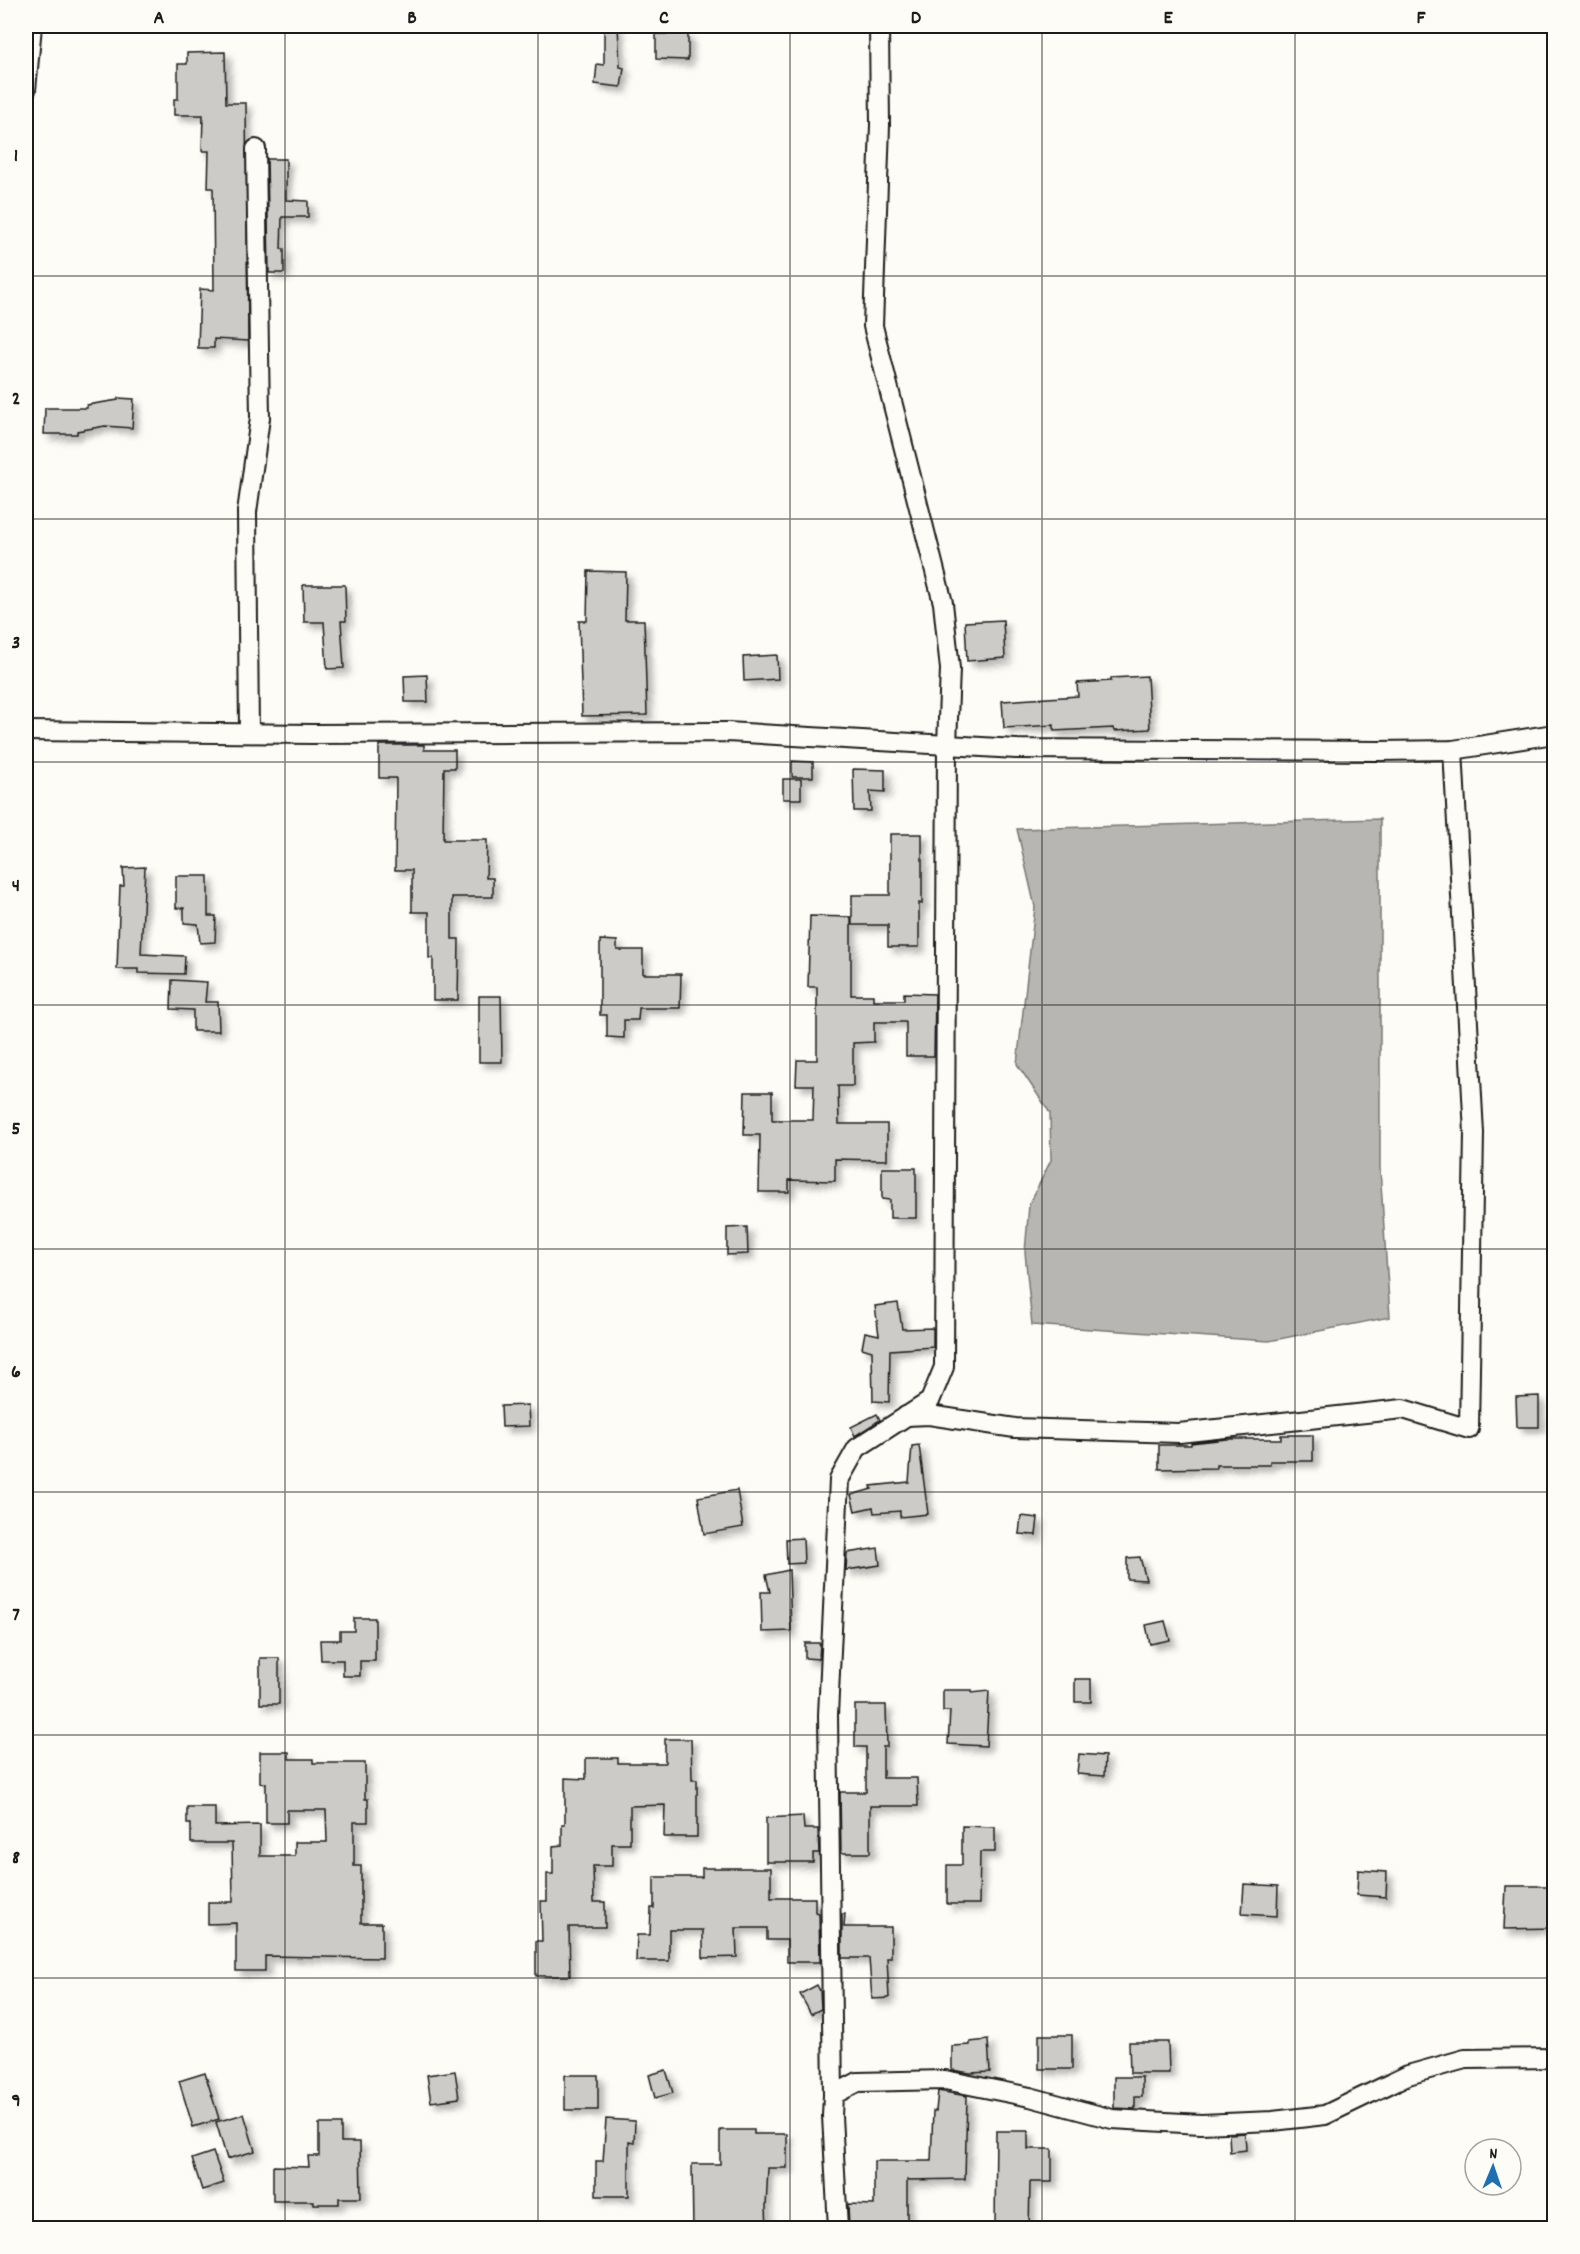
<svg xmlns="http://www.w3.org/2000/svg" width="1580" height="2254" viewBox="0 0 1580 2254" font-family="Dekko,sans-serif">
  <defs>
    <filter id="shadow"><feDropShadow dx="5.5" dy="5.5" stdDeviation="3" flood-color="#0004"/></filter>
  </defs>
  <rect width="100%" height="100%" fill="#fdfcf7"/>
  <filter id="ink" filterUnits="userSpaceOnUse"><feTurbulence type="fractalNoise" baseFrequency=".0167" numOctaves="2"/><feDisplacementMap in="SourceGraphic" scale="12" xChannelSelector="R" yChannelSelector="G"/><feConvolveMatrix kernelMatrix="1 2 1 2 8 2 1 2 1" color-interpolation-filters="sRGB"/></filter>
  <g filter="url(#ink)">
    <path fill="#b7b6b2" stroke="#797876" stroke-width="1.5" d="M1380 819V1169L1390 1317 1269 1341 1032 1325 1025 1252 1029 1205 1051 1160 1050 1113 1017 1064 1035 907 1017 829Z"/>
    <g fill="#cccbc8" stroke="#1c1c1c" stroke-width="1.5" filter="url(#shadow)">
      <path d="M604 26H618L620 67 624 68 621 87 595 84 597 64 604 65Z"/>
      <path d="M656 34H688V60L656 59Z"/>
      <path d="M225 52 226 103H246L248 341 214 339V348H198L200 289 214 290 213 188H208L209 151H202L203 115H174V99H178V64H187V53Z"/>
      <path d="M267 159H286V200L308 201V217H282L281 249H284V273H269Z"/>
      <path d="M118 398 134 399 132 428 105 426 77 431V434H44L45 408H87V405L118 400Z"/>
      <path d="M588 571 626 572 625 620H644L647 715 582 716 579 621H587Z"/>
      <path d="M303 585H345L346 621H341L344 668 327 669 324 622H304Z"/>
      <path d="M1003 620 1005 658 967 661 965 622Z"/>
      <path d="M777 655 778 679 744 681 743 657Z"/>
      <path d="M427 675 428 702H405L404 676Z"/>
      <path d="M1147 676 1150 729 1114 731 1113 728 1054 731V725L1004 728 1002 701 1078 696 1077 683 1111 681V678Z"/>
      <path d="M379 745H424V750H455V768H444L443 840H487L486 878H493V897H452V939H459L458 1000H433V958H429V912H412V870H395L396 778H379Z"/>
      <path d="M792 761 813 762V777H792Z"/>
      <path d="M853 769 885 770V792L870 791 871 811H854Z"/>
      <rect x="783" y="779" width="18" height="20"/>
      <path d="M890 834H922V904L919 903V947H888V925H852V895H890Z"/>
      <path d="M145 867 141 954 185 956 184 974 138 973V969H117L120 886H124L123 868Z"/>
      <path d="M176 876H208V916H216L215 942 200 943 198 924 184 923V908H176Z"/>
      <path d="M810 916 851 917V995H873V1000H904V993L935 994 934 1056H906V1022H874V1042L853 1043V1086H838L839 1124H887V1160L835 1159V1181L789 1180V1192H759L760 1135H744L745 1092H772V1120H813L814 1085H796L797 1060H817V987H808Z"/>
      <path d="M600 940 617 941V950H643V974H681L680 1008H639L638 1020H624V1038L607 1037V1015H600Z"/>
      <path d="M172 980 207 982 205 1002H218L219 1031H193V1010L171 1009Z"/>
      <path d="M479 996H501L502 1062H479Z"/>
      <path d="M882 1168H916V1218H890V1200L882 1199Z"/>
      <path d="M747 1227 748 1254 727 1255V1228Z"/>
      <path d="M898 1303 902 1329 933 1328V1347L890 1350 889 1402 873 1401 872 1351 862 1348 865 1332 879 1335 875 1306Z"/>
      <path d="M1539 1396V1427H1517L1516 1397Z"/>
      <path d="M528 1405 529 1426 502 1427 501 1406Z"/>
      <path d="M877 1414 880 1420 855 1436 851 1427Z"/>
      <path d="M1281 1435H1313V1461H1270V1465H1216V1468L1159 1469V1445H1191V1443L1227 1439H1281Z"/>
      <path d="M919 1445 928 1514 900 1517V1511L874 1513 873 1507 855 1511 851 1495 872 1489 871 1486 909 1482 912 1446Z"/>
      <path d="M737 1490 743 1527 704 1534 698 1497Z"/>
      <path d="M1021 1516 1038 1518 1036 1535 1019 1534Z"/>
      <path d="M803 1538 804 1563 787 1564 786 1539Z"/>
      <path d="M878 1548 880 1565 846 1570 847 1553Z"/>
      <path d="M1140 1557 1146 1580 1127 1579V1558Z"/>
      <path d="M789 1570 791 1631 762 1632 761 1592H770L766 1575Z"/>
      <path d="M354 1618H375V1661H360V1676H343V1660H321L320 1640H340V1631H354Z"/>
      <path d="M1165 1621 1170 1640 1150 1644 1146 1625Z"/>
      <path d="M805 1643H820L819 1659 805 1658Z"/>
      <rect x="260" y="1658" width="19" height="46"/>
      <rect x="1075" y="1679" width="16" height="23"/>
      <path d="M943 1690H972V1693L989 1691 986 1746 948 1744 950 1711H943Z"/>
      <path d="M855 1705H886L887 1747H883V1778H917L918 1806H870V1853H841L840 1792H866V1747H855Z"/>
      <path d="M665 1739H691L692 1780H697V1837H664L665 1805 630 1806V1844H612V1866H593L594 1902H605V1927H569L570 1976H536V1941H542L541 1901H547V1874H553V1846L562 1845V1824H565V1778L586 1779V1758H618V1763H665Z"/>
      <path d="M260 1752H289V1759H313V1763H365V1799H368V1822H354V1866H361V1923H382V1958L265 1956V1971H236V1923L208 1924V1902H233L232 1843H191V1824H187V1807H215V1826L260 1825V1856H295V1842H327L326 1810H287V1823H266V1784L260 1783Z"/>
      <path d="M1079 1754 1105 1756 1104 1776 1077 1774Z"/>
      <path d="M803 1816 804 1829H818L819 1853H813V1862H766V1818Z"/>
      <path d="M962 1826 995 1827V1852H980L979 1904H947V1865H962Z"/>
      <path d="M702 1868H771V1898H815V1912L819 1913 820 1962H787V1940H767V1928H736L737 1957 703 1958V1930H669V1961H636L637 1935H650L651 1908H654V1877H702Z"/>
      <path d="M1358 1870 1387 1872 1386 1897 1357 1895Z"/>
      <path d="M1244 1884 1278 1886 1277 1916 1242 1914Z"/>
      <path d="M1506 1886H1554V1928L1504 1929Z"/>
      <path d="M842 1914H845L844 1927H891V1958H887L889 1998 872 1999 869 1958H842Z"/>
      <path d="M817 1985 820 1991 821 2009 811 2014 800 1994Z"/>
      <rect x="1039" y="2035" width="33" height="34"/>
      <path d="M988 2040 990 2072 970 2073 952 2070V2046L970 2045V2042Z"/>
      <path d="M1129 2042H1168L1169 2073H1130Z"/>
      <path d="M666 2070 673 2093 655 2098 649 2075Z"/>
      <path d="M455 2071 459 2098 431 2102 427 2075Z"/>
      <path d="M205 2073 219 2119 193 2127 179 2081Z"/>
      <rect x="565" y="2075" width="33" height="35"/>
      <path d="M1114 2077H1142V2097H1135V2109L1114 2108Z"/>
      <path d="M938 2091 967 2096 965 2179 907 2180V2229H849L848 2204 874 2205V2161H931L933 2111H936Z"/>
      <path d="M244 2114 255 2151 227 2159 216 2122Z"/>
      <path d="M606 2119 635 2121 634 2143 629 2142V2196H596V2161H603Z"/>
      <path d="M319 2124H341V2142H360L361 2198H339V2204H314V2201H273V2166L309 2167 308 2156H319Z"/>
      <path d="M720 2130H754V2134H787V2168H768L766 2207 767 2229H693L692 2164H720Z"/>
      <path d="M996 2131H1028V2149H1052V2182H1030L1029 2229H995Z"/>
      <path d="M1245 2133 1246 2150 1230 2152 1229 2134Z"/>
      <path d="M213 2152 224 2183 202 2190 192 2159Z"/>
    </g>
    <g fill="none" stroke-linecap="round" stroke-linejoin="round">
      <defs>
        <g id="street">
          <path d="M26 90 32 26"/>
          <path d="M26 731 312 734 727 732 1016 749 1379 751 1453 750 1554 734"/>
          <path d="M249 733 247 512 260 418 256 149"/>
          <path d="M906 1416 929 1415 1015 1428 1179 1433 1403 1409 1469 1429 1474 1133 1453 750"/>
          <path d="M833 2095 828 1715 839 1480 857 1448 930 1401 944 1367 947 744 950 669 943 603 873 326 880 125 879 26"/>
          <path d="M838 2228 832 2116 833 2095 858 2082 945 2080 1030 2097 1112 2119 1201 2124 1273 2121 1325 2115 1408 2075 1465 2059 1554 2058"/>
        </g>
      </defs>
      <use href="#street" stroke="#1c1c1c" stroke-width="22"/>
      <use href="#street" stroke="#fdfcf7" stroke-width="18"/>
    </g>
  </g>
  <path fill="none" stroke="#1c1c1c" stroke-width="1.5" stroke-opacity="0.55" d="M285 26V2228M538 26V2228M790 26V2228M1042 26V2228M1295 26V2228M26 276H1554M26 519H1554M26 762H1554M26 1005H1554M26 1249H1554M26 1492H1554M26 1735H1554M26 1978H1554"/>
  <rect width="1580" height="2254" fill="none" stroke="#fdfcf7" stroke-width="66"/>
  <g transform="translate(1493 2167) rotate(2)"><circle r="28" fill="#fdfcf7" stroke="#a3a29f" stroke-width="1.5"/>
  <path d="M0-4.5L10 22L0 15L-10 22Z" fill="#1f6fb2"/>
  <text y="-9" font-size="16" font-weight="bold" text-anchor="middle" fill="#1c1c1c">N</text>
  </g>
  <rect x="33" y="33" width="1514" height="2188" fill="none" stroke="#1c1c1c" stroke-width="2"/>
  <g font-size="20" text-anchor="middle" font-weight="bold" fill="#1c1c1c">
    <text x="159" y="23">A</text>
    <text x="412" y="23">B</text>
    <text x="664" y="23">C</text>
    <text x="916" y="23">D</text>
    <text x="1168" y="23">E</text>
    <text x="1421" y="23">F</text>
    <text x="16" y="161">1</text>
    <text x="16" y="404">2</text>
    <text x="16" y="648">3</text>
    <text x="16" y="891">4</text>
    <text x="16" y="1134">5</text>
    <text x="16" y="1377">6</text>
    <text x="16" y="1620">7</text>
    <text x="16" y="1863">8</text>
    <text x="16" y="2106">9</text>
  </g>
</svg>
